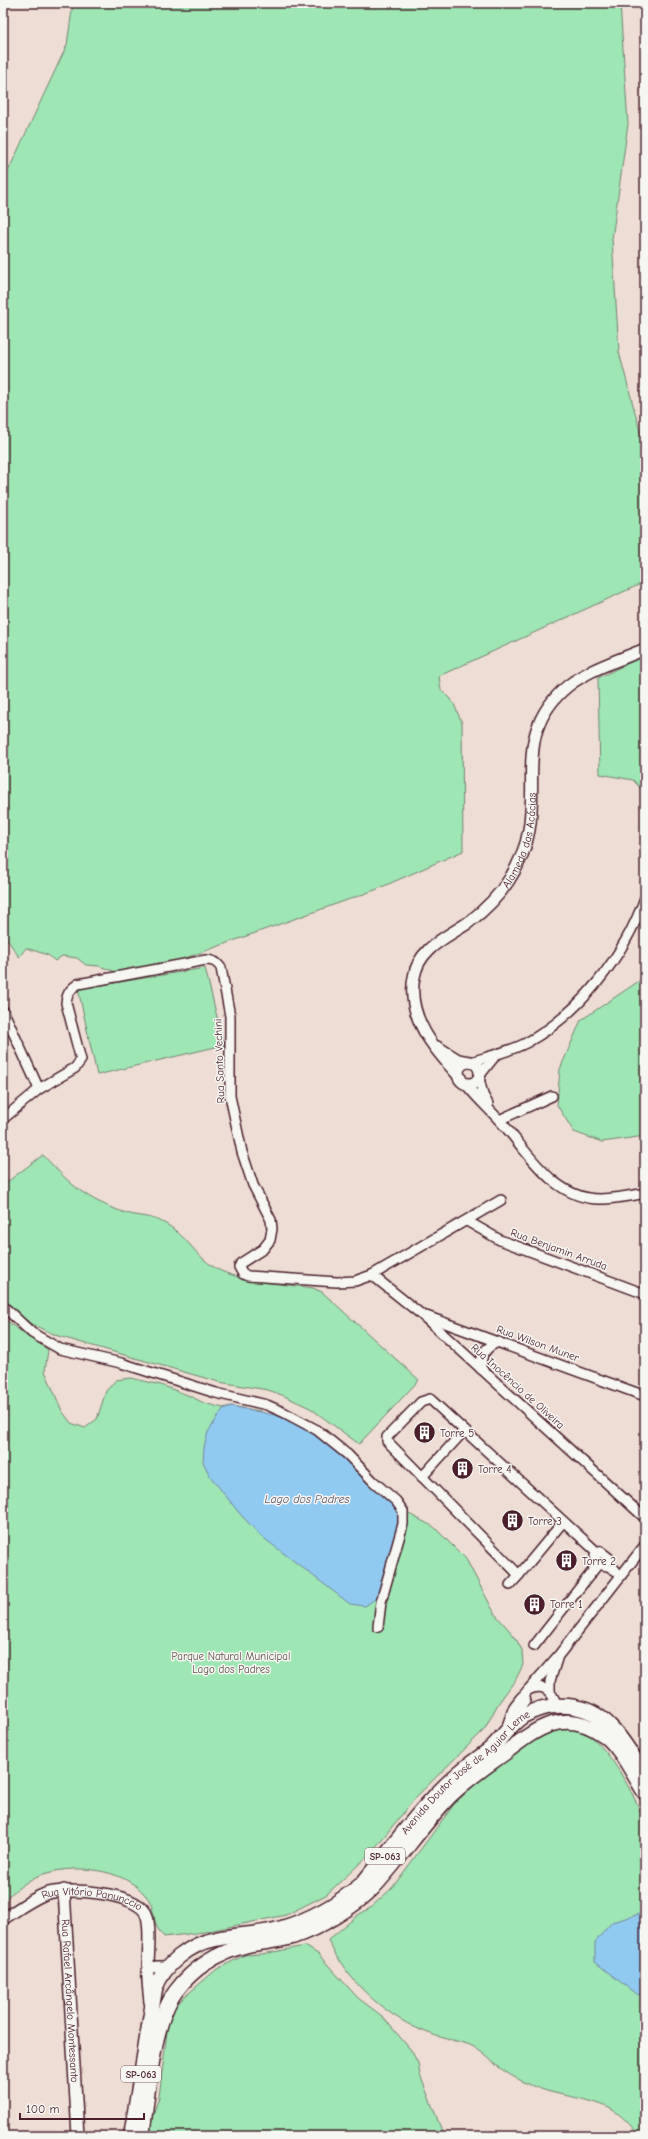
<svg xmlns="http://www.w3.org/2000/svg" width="648" height="2139" viewBox="0 0 648 2139" font-family="'Comic Neue',sans-serif">
  <rect width="100%" height="100%" fill="#edddd4"/>
  <filter id="ink" filterUnits="userSpaceOnUse"><feTurbulence type="fractalNoise" baseFrequency=".025" numOctaves="2"/><feDisplacementMap in="SourceGraphic" scale="8" xChannelSelector="R" yChannelSelector="G"/><feConvolveMatrix kernelMatrix="1 2 1 2 8 2 1 2 1" color-interpolation-filters="sRGB"/></filter>
  <g filter="url(#ink)">
    <g fill="#9ee6b4" stroke="#748270">
      <path d="M73 3H620L628 124 612 239 619 352 645 450V582L439 676 441 690 453 702 462 723 463 851 375 890 166 965 124 975 99 966 86 965 77 958 62 956 55 961 48 955 26 948 19 957 3 933V182L67 45Z"/>
      <path d="M645 655V793L633 780 600 774 598 678Z"/>
      <path d="M205 968 224 1045 97 1075 78 989Z"/>
      <path d="M645 977V1136L602 1142 574 1132 557 1105 560 1069 581 1020Z"/>
      <path d="M43 1155C72 1186 85 1199 126 1213 136 1216 148 1216 158 1220 185 1232 191 1251 211 1265 233 1282 285 1284 313 1288L322 1292 419 1380 359 1444 310 1408 282 1395 268 1390 219 1382 58 1336 31 1324 3 1301V1185Z"/>
      <path d="M3 1317C17 1331 33 1338 48 1350L45 1371 62 1411 71 1423 85 1428 97 1419 106 1391 116 1380 131 1378 161 1385 190 1396 204 1403 223 1408 231 1406 260 1411 403 1511 434 1527 466 1559 495 1614 515 1637 522 1650 523 1665 516 1679 498 1704 484 1730 417 1796 370 1854 326 1895 286 1915 204 1932 164 1937C161 1933 157 1929 156 1924 152 1914 154 1905 146 1896 123 1867 71 1863 38 1876 26 1881 14 1892 3 1900Z"/>
      <path d="M564 1729C569 1729 575 1729 580 1730 606 1740 636 1797 645 1823V2136H640C631 2126 622 2115 611 2109 589 2097 561 2097 538 2088 525 2083 512 2077 500 2068 492 2062 484 2053 474 2047 461 2040 445 2040 431 2034 388 2019 347 1982 328 1940L358 1915 370 1908 392 1888 455 1803 510 1753 549 1731Z"/>
      <path d="M305 1946 318 1954 358 1998 382 2016 411 2050 418 2063 420 2075 444 2136H146L159 2097 168 2024 173 2010 183 1998 217 1969 245 1955 262 1954Z"/>
    </g>
    <g fill="#91caf0" stroke="#7586a1">
      <path d="M231 1406 289 1418 317 1431 403 1511 378 1597 365 1606 350 1604 261 1536 240 1514 210 1476 203 1462 204 1447 208 1432 223 1409Z"/>
      <path d="M643 1913 645 1914V1996L636 1994 595 1962V1942L612 1922Z"/>
    </g>
    <g fill="none" stroke-linecap="round" stroke-linejoin="round">
      <defs>
        <g id="minor">
          <path d="M3 1010 39 1089"/>
          <path d="M471 1062C490 1056 508 1052 526 1043 581 1013 624 956 645 898"/>
          <path d="M480 1075 495 1056"/>
          <path d="M479 1078 483 1095 488 1104"/>
          <path d="M465 1083C478 1100 494 1113 508 1130 532 1159 557 1199 600 1199 615 1199 630 1196 645 1193"/>
          <path d="M3 1119 39 1089 75 1068 81 1060 66 1003C67 994 70 989 78 984L206 960C213 960 217 962 221 968L230 1016V1096L242 1152 253 1185 271 1220 272 1229 270 1240 263 1249 241 1263 239 1267 243 1274 248 1276 337 1282 355 1281 372 1275 501 1200"/>
          <path d="M499 1120 552 1096"/>
          <path d="M467 1221 500 1240 645 1294"/>
          <path d="M372 1275 422 1315 645 1518"/>
          <path d="M3 1306 32 1333 60 1349 121 1363 216 1393 267 1405 285 1413 317 1430 348 1455 373 1481 396 1501 403 1511V1524L381 1602 378 1627"/>
          <path d="M426 1316 645 1396"/>
          <path d="M481 1369C480 1355 486 1346 499 1342"/>
          <path d="M422 1477 464 1431"/>
          <path d="M563 1522 519 1575 387 1441V1437L421 1402 430 1399 598 1553"/>
          <path d="M600 1551 609 1558V1563L616 1571 608 1566 602 1565 595 1559V1555Z"/>
          <path d="M510 1585 519 1575"/>
          <path d="M534 1646 599 1563"/>
          <path d="M528 1690C543 1683 552 1690 557 1706"/>
          <path d="M550 1691V1681L557 1659"/>
          <path d="M522 1703 523 1696 528 1690 558 1656 645 1545"/>
        </g>
        <g id="tertiary">
          <path d="M437 1047 458 1060 469 1062"/>
          <circle cx="469" cy="1073" r="11"/>
          <path id="s1" d="M460 1077C435 1050 406 1017 414 977 419 947 448 937 469 922 485 910 498 897 509 880 518 866 526 848 529 830 538 778 517 734 562 691 584 670 618 661 645 649"/>
          <path id="s2" d="M64 1890 78 2136"/>
          <path id="s3" d="M3 1919C17 1910 30 1900 45 1894 65 1887 140 1892 147 1916 151 1932 148 1952 148 1968 147 1979 149 1991 150 2002"/>
          <path d="M156 1967H166"/>
        </g>
        <g id="primary">
          <path d="M509 1728 516 1708 523 1699"/>
          <path id="s4" d="M131 2136 155 1989C164 1964 190 1944 216 1939 238 1934 261 1935 282 1928 312 1919 338 1904 362 1884 392 1848 424 1802 460 1772 469 1764 479 1758 489 1750 501 1740 509 1725 523 1716 551 1700 587 1702 610 1726 624 1740 634 1759 645 1775"/>
          <path d="M142 2136C148 2095 152 2023 176 1991 194 1967 219 1952 248 1945 262 1942 278 1941 292 1937 307 1932 323 1924 336 1916 349 1908 362 1899 372 1889 400 1859 422 1825 450 1796 467 1779 487 1766 506 1752 537 1728 565 1707 604 1735 620 1746 634 1776 645 1793"/>
        </g>
      </defs>
      <use href="#minor" stroke="#4a1f2b" stroke-width="12"/>
      <use href="#tertiary" stroke="#4a1f2b" stroke-width="14"/>
      <use href="#primary" stroke="#4a1f2b" stroke-width="17"/>
      <use href="#minor" stroke="#f6f6f2" stroke-width="9"/>
      <use href="#tertiary" stroke="#f6f6f2" stroke-width="11"/>
      <use href="#primary" stroke="#f6f6f2" stroke-width="14"/>
    </g>
  </g>
  <defs>
    <symbol id="building-disc" viewBox="-11 -11 22 22"><circle r="9.5" fill="#4a1f2b" stroke="#f6f6f2"/><path d="M-4-6H4V6H1V3H-1V6H-4ZM-2.5-4.3h1.7v1.8h-1.7ZM.8-4.3h1.7v1.8H.8ZM-2.5-1h1.7V.8h-1.7ZM.8-1h1.7V.8H.8Z" fill="#fff"/></symbol>
  </defs>
  <g fill-rule="evenodd">
    <use href="#building-disc" x="412" y="1420" width="25" height="25"/>
    <use href="#building-disc" x="450" y="1456" width="25" height="25"/>
    <use href="#building-disc" x="500" y="1508" width="25" height="25"/>
    <use href="#building-disc" x="554" y="1548" width="25" height="25"/>
    <use href="#building-disc" x="522" y="1592" width="25" height="25"/>
  </g>
  <g text-anchor="middle" stroke-width="3" stroke-linejoin="round" paint-order="stroke">
    <g fill="#f6f6f2" stroke="#7e6067" stroke-width="1">
      <rect x="365" y="1848" width="40" height="16" rx="3"/>
      <rect x="121" y="2066" width="40" height="16" rx="3"/>
    </g>
    <g font-size="10" font-weight="bold" fill="#4a1f2b">
      <text x="385" y="1860">SP-063</text>
      <text x="141" y="2078">SP-063</text>
    </g>
    <g font-size="11" fill="#4a1f2b" stroke="#f6f6f2">
      <text dy="4" stroke="none"><textPath href="#s1" startOffset="295">Alameda das Acácias</textPath></text>
      <text transform="translate(219 1061) rotate(-92)" y="4">Rua Santo Vechini</text>
      <text transform="translate(559 1249) rotate(20)" y="4">Rua Benjamin Arruda</text>
      <text transform="translate(538 1343) rotate(20)" y="4">Rua Wilson Muner</text>
      <text transform="translate(518 1386) rotate(42)" y="4">Rua Inocêncio de Oliveira</text>
      <text dy="4" stroke="none"><textPath href="#s4" startOffset="543">Avenida Doutor José de Aguiar Leme</textPath></text>
      <text dy="4" stroke="none"><textPath href="#s3" startOffset="97">Rua Vitório Panunccio</textPath></text>
      <text dy="4" stroke="none"><textPath href="#s2" startOffset="111">Rua Rafael Arcângelo Montessanto</textPath></text>
    </g>
    <g font-size="11" fill="#4a1f2b" stroke="#f6f6f2" text-anchor="start">
      <text x="440" y="1437">Torre 5</text>
      <text x="478" y="1473">Torre 4</text>
      <text x="528" y="1525">Torre 3</text>
      <text x="582" y="1565">Torre 2</text>
      <text x="550" y="1608">Torre 1</text>
    </g>
    <g font-size="11" fill="#5f514d" stroke="#f6f6f2">
      <text x="231" y="1660">Parque Natural Municipal<tspan x="231" dy="13">Lago dos Padres</tspan></text>
    </g>
    <g font-size="12" font-style="italic" fill="#5f5266" stroke="#f6f6f2">
      <text x="307" y="1503">Lago dos Padres</text>
    </g>
  </g>
  <rect width="648" height="2139" fill="none" stroke="#f6f6f2" stroke-width="16"/>
  <rect x="8" y="8" width="632" height="2123" fill="none" stroke="#4a1f2b" stroke-width="1.5" filter="url(#ink)"/>
  <path d="M20 2113v6h124v-6" fill="none" stroke="#4a1f2b" stroke-width="2"/>
  <text x="26" y="2113" font-size="12" fill="#4a1f2b" stroke="#f6f6f2" stroke-width="3" paint-order="stroke">100 m</text>
</svg>
